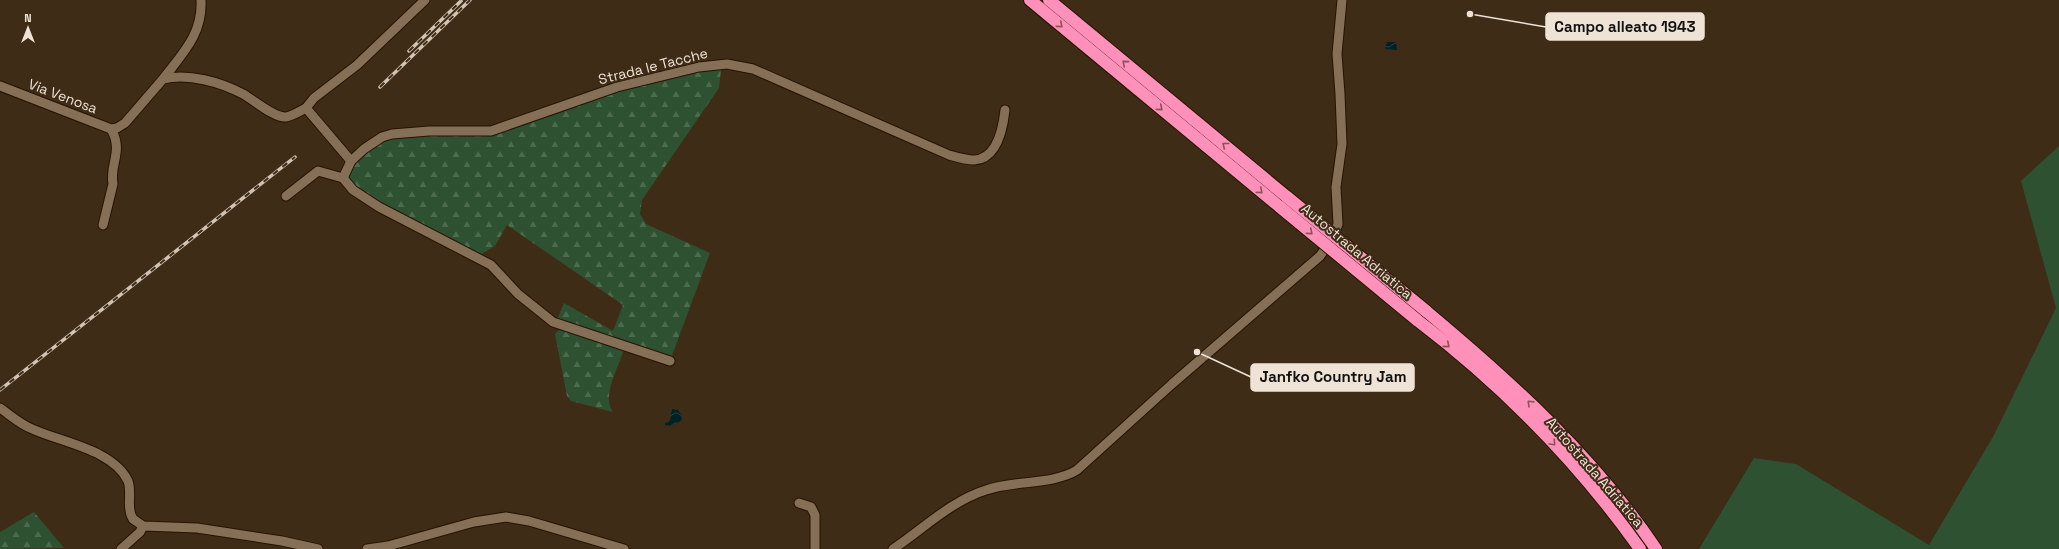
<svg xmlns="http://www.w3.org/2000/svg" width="2059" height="549" viewBox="0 0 2059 549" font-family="'Space Grotesk',sans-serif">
  <defs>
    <pattern id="forest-firs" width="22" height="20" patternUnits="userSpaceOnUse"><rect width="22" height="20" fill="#2d5131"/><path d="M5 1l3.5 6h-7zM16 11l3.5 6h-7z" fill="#4c6a4e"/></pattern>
    <pattern id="water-waves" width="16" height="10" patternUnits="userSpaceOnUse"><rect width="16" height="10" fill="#002125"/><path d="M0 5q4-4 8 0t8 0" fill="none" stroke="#264144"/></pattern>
  </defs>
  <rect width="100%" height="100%" fill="#3f2c17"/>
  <path fill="#2d5131" d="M2059 146V549H1699L1754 458 1796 464 1929 545 1994 435 2056 308 2021 181Z"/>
  <g fill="url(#forest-firs)">
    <path d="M715 69 721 70 719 88 642 200 640 214 646 224 710 253 670 361 557 320 564 303 613 331 623 305 507 225 495 246 482 254 396 213 350 183 347 169 382 137 491 131 617 87Z"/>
    <path d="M560 329 624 349C619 367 601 396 613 412L571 401 567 396 555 334Z"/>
    <path d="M34 512 64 548 0 549V532Z"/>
  </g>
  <g fill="url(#water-waves)">
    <path d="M1387 42H1396L1397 50 1385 49Z"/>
    <path d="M672 409 678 410 682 416 681 421 671 426 665 425V423L670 421Z"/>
  </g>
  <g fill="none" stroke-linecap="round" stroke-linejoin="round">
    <defs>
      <g id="minor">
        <path d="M163 79C182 54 203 34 201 0"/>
        <path d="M0 86 111 129 117 128 125 123 163 79C189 73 220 82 243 94 254 100 274 118 286 117 292 116 300 111 306 108"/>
        <path d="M351 161 306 108 314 98 357 65 425 0"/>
        <path d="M343 178 351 161 364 149 382 137 392 134 429 131H491L617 87 699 67 727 64 753 69 949 155C956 157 966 160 974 160 997 159 1003 128 1005 110"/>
        <path d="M343 178 353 190 379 207 491 265 518 294 553 322 670 361"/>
        <path d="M286 196 318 171 343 178"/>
        <path d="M103 225 113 184C109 165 124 151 111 129"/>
        <path d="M0 408C10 415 19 423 30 428 59 442 113 449 128 481 132 492 127 504 131 515L133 519 143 526 197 528 282 541 318 549"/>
        <path d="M799 503 811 507 815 515V549"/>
        <path d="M121 549 140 532 143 526"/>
        <path d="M367 549 388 546 474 522 506 517 529 521 624 549"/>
        <path d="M893 549C923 529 951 501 986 490 1014 480 1053 485 1077 470L1172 384 1320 256 1332 239 1338 224 1336 187 1342 144 1340 94 1337 54 1342 0"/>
      </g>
      <g id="highway">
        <path d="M1030 0 1280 207"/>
        <path d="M1049 0 1287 197"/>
        <path d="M1426 311C1511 382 1594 457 1656 549"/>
        <path d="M1417 320C1501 384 1579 463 1640 549"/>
      </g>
    </defs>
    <use href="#minor" stroke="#261401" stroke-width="11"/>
    <use href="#highway" stroke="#261401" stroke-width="14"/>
    <use href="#minor" stroke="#856f57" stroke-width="9"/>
    <use href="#highway" stroke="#fe90ba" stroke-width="12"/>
    <defs>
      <g id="rail">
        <path d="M409 51 461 1"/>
        <path d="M380 87 470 0"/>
        <path d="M0 390 295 157"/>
      </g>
    </defs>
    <use href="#rail" stroke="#d1c4b5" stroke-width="3.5"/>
    <use href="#rail" stroke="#3f2c17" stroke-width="2" stroke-dasharray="6" stroke-linecap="butt"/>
    <defs>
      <g id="highway-bridge">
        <path d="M1287 197 1426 311"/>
        <path d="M1280 207 1417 320"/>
      </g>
    </defs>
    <use href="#highway-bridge" stroke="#261401" stroke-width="14" stroke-linecap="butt"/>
    <use href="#highway-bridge" stroke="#fe90ba" stroke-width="12"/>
  </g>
  <defs><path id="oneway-chevron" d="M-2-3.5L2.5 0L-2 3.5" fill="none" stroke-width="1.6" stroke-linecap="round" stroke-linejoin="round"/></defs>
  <g stroke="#8b5458">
    <use href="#oneway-chevron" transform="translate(1060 25) rotate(40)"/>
    <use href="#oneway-chevron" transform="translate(1125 63) rotate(-140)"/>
    <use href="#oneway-chevron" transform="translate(1160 108) rotate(40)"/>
    <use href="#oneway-chevron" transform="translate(1225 145) rotate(-141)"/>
    <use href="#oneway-chevron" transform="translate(1260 191) rotate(40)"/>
    <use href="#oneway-chevron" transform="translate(1310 232) rotate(40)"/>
    <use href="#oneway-chevron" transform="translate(1447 345) rotate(40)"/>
    <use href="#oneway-chevron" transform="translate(1530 403) rotate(-136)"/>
    <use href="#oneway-chevron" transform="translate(1553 443) rotate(47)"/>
  </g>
  <g text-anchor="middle" stroke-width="4" stroke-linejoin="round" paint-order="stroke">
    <g font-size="14" fill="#efe3d6" stroke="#3f2c17">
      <text transform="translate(653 66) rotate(-14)" y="5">Strada le Tacche</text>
      <text transform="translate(63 96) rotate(21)" y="5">Via Venosa</text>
      <text transform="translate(1357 251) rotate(40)" y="5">Autostrada Adriatica</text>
      <text transform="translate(1595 472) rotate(49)" y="5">Autostrada Adriatica</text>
    </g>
  </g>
  <path fill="none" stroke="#efe3d6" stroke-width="1.5" d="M1470 14L1546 27M1197 352L1251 377"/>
  <g fill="#efe3d6" stroke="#3f2c17" stroke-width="1.5">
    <circle cx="1470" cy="14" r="4"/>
    <circle cx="1197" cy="352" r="4"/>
  </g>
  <g fill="#efe3d6" stroke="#efe3d6" stroke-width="1.5">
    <rect x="1546" y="13" width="158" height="27" rx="4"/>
    <rect x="1251" y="364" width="163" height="27" rx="4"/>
  </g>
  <g font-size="15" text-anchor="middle" font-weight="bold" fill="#111">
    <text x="1625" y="32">Campo alleato 1943</text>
    <text x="1333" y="382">Janfko Country Jam</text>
  </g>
  <g transform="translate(28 28)" stroke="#3f2c17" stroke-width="3" paint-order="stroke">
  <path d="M0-3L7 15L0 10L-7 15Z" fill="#efe3d6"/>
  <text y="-6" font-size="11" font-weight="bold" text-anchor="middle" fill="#efe3d6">N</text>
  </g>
</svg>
